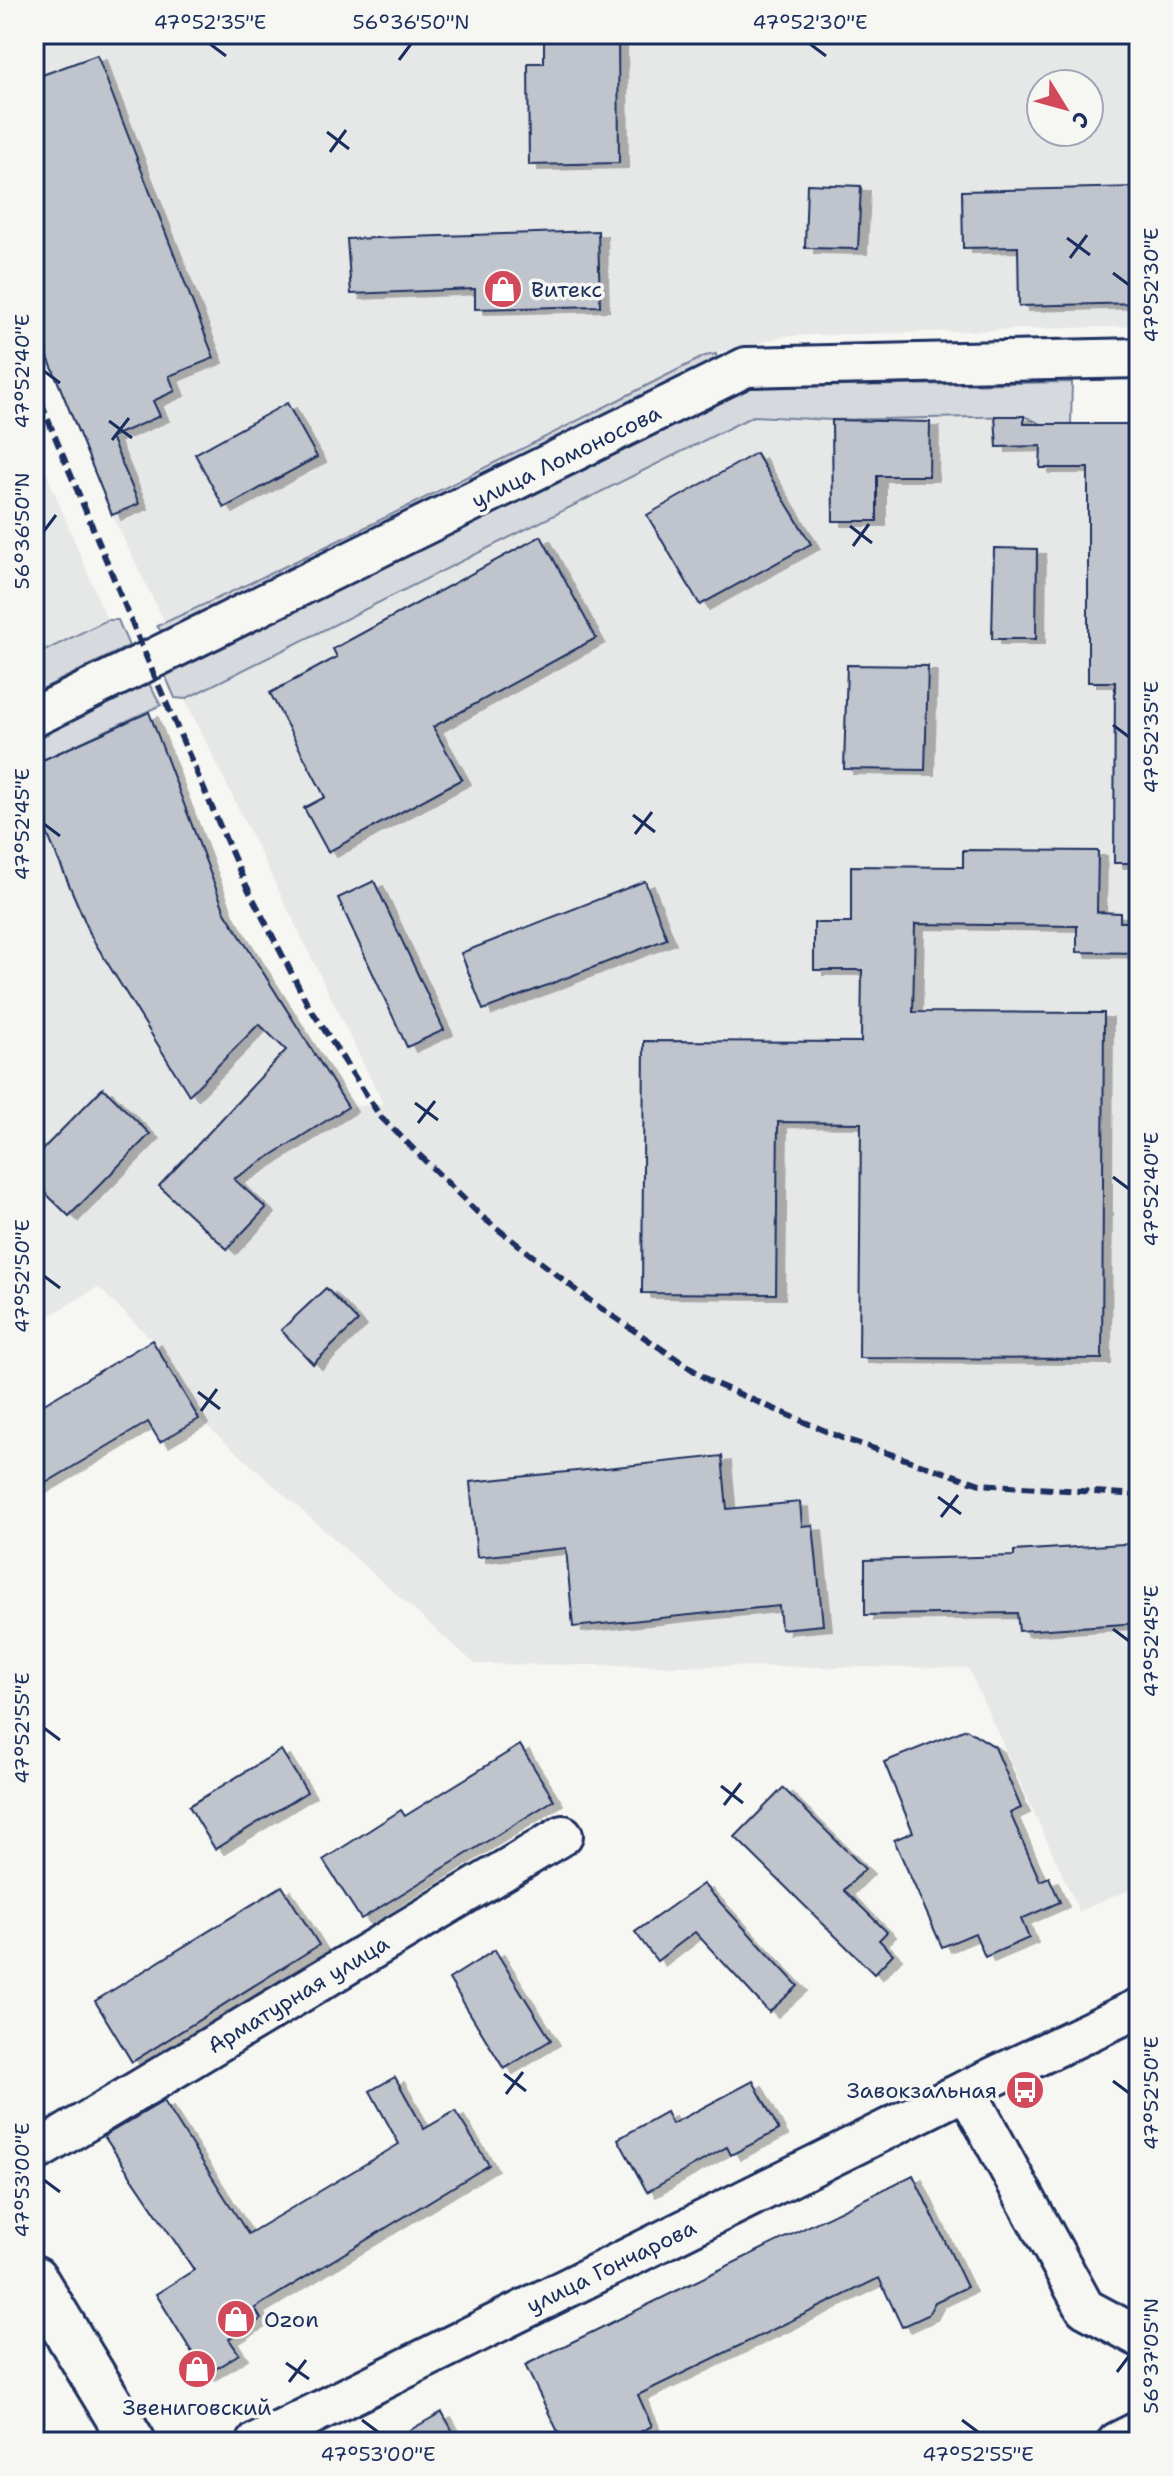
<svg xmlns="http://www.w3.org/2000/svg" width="1173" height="2476" viewBox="0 0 1173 2476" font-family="'Shantell Sans',sans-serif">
  <defs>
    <filter id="shadow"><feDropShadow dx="9" dy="5" stdDeviation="0" flood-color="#0004"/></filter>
  </defs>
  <rect width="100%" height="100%" fill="#f6f6f2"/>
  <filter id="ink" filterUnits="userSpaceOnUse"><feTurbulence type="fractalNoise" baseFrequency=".0125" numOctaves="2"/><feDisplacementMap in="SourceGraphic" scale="16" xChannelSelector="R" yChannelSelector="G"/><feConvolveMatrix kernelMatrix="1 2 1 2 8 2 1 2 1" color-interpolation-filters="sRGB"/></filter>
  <g filter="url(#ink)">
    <g fill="#e6e7e7" fill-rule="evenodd">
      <path d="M34 34H1139V326L786 336 705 356 445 488 165 623 112 515 34 321ZM1041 84H1089V132H1041Z"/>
      <path d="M753 415 832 420 1024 416 1041 424H1139V1886L1079 1911 968 1668 475 1664 199 1419 152 1340 98 1287 34 1325V764L149 712 225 912 348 1107 383 1104 185 699Z"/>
      <path d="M34 443 107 620 34 656Z"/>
    </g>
    <g fill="#d6d9dd" stroke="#78849e" stroke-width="2">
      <path d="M716 354 717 360 161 631 157 626C343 542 523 448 705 356Z"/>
      <path d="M1072 382 1071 424H1041L1024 416 832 420 753 416 185 699 175 698 165 675 738 388Z"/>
      <path d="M107 620H118L129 646 34 693V656Z"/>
      <path d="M148 682 161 705 34 764V737Z"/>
    </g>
    <g fill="#c0c4cd" stroke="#1b2f5e" stroke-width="2" filter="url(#shadow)">
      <path d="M544 34H618L619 163 529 165 528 63H544Z"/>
      <path d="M97 55 214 358 169 376 175 391 153 401 160 416 111 437 139 504 112 515 34 323V78Z"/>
      <path d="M807 184 861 186 858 249 805 248Z"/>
      <path d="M1139 187V303L1019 306 1018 247 963 248 962 191Z"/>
      <path d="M598 231 600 306 475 309V289L351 294 347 239Z"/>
      <path d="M287 403 317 457 224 508 195 454Z"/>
      <path d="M995 416H1024V424H1139V863H1114L1115 682H1088V468H1040L1041 446 997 447Z"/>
      <path d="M832 420 930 422 929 476H877V521H833Z"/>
      <path d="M756 453 811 544 700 605 647 515Z"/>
      <path d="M541 536 596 638 433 727 462 779 328 852 304 808 325 797 270 693 337 657 333 649Z"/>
      <path d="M994 548 1037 549 1036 639H992Z"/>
      <path d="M847 665 928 666 925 770 844 769Z"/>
      <path d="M149 712 225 912 348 1107 234 1179 266 1208 227 1249 159 1186 286 1050 259 1024 189 1095 92 938 34 803V764Z"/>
      <path d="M963 850 1098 851 1097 912 1120 913V922H1139V953L1077 952V926L915 924 913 1012 1104 1013 1102 1359 859 1358 861 1123 778 1122 776 1294 642 1293 644 1041 861 1042 862 970H814V923H851V866L963 867Z"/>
      <path d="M374 881 444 1030 407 1047 338 898Z"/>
      <path d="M645 881 667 939 483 1010 461 953Z"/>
      <path d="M103 1088 150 1134 69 1216 34 1182V1158Z"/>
      <path d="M326 1288 358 1321 313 1364 281 1330Z"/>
      <path d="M152 1340 199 1419 160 1442 148 1422 34 1490V1410Z"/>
      <path d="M722 1456 727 1509 800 1502 802 1526 813 1525 823 1625 781 1629 779 1606 573 1627 566 1548 477 1557 470 1482Z"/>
      <path d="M1139 1543V1623L1019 1631 1017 1613 865 1615V1560L1014 1556V1551Z"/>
      <path d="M966 1729 995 1747 1021 1808 1010 1813 1040 1881 1049 1877 1060 1902 1021 1919 1029 1938 985 1957 975 1933 942 1947 894 1840 913 1832 884 1762Z"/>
      <path d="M520 1745 554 1800 361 1919 323 1860 401 1810 405 1816Z"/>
      <path d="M281 1750 307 1792 215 1849 189 1806Z"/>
      <path d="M783 1788 865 1869 844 1890 887 1932 879 1940 893 1954 874 1974 735 1837Z"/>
      <path d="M703 1884 798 1986 769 2012 695 1932 657 1961 635 1932Z"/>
      <path d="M282 1886 319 1945 132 2062 95 2001Z"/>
      <path d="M495 1950 551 2040 504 2069 449 1979Z"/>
      <path d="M395 2077 424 2129 455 2111 489 2165 255 2308 261 2319 229 2339 239 2354 206 2375 156 2294 194 2270 104 2136 164 2101 248 2234 399 2144 370 2091Z"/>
      <path d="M753 2081 779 2130 731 2155 727 2147 647 2192 618 2139 666 2112 672 2124Z"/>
      <path d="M913 2175 967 2287 935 2302 928 2315 902 2327 879 2278 638 2395 652 2426 620 2442H563L525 2365Z"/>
      <path d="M442 2412 459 2442H389Z"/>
    </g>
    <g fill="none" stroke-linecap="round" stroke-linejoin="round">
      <defs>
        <g id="minor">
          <path d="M34 717 746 367 1139 358"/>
          <path d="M966 2090 1085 2308 1139 2337"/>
          <path d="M34 2153 563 1835"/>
          <path d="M257 2442 966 2090 1139 2008"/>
          <path d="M1117 2442 1139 2431"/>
        </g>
        <path id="major" d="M34 2278 133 2442"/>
      </defs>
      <use href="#minor" stroke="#1b2f5e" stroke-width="44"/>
      <use href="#major" stroke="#1b2f5e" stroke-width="50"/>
      <use href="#minor" stroke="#f6f6f2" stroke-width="38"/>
      <use href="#major" stroke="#f6f6f2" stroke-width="44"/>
      <path stroke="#1b2f5e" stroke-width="6" stroke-dasharray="12 6" stroke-linecap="butt" d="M34 386 148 661 244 881 307 1003 380 1116 481 1216 593 1303 711 1382 842 1438 980 1484 1139 1495"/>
    </g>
  </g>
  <path fill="none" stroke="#1b2f5e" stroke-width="3" d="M210 44 226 56M810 44 826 56M399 60 411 44M327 132 349 149M330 152 346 130M1067 238 1090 255M1070 258 1087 235M1113 273 1129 285M44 371 60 383M109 421 132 438M112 440 129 418M850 526 872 543M44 531 56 515M853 546 869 524M1113 725 1129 737M633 815 655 832M44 824 60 836M635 834 652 812M415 1103 438 1120M418 1123 435 1101M1113 1177 1129 1189M44 1276 60 1288M198 1392 220 1409M201 1411 217 1389M938 1497 961 1514M941 1517 958 1495M1113 1629 1129 1641M44 1728 60 1740M721 1786 743 1803M724 1805 741 1783M504 2074 526 2091M1113 2081 1129 2093M506 2094 523 2072M44 2180 60 2192M286 2363 309 2379M1117 2372 1129 2356M289 2382 306 2360M362 2420 378 2432M962 2420 978 2432"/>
  <defs>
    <symbol id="shop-disc" viewBox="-11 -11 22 22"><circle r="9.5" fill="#d1495b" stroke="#f6f6f2"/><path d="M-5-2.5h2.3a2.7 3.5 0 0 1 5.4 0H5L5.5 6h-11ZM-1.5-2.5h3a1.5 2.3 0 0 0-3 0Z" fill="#fff"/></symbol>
    <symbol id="bus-disc" viewBox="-11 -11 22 22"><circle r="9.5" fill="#d1495b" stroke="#f6f6f2"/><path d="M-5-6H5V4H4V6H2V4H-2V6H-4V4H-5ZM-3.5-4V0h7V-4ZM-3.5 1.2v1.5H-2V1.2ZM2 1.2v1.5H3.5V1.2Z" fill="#fff"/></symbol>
  </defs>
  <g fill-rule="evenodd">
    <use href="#shop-disc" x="481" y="267" width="44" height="44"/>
    <use href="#bus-disc" x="1003" y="2068" width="44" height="44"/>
    <use href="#shop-disc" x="214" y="2297" width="44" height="44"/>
    <use href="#shop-disc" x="175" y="2347" width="44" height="44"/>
  </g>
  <g text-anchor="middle" stroke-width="7" stroke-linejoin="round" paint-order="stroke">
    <g font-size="22" fill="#1b2f5e" stroke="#f6f6f2" text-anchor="start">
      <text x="531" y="297">Витекс</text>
      <text x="997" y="2098" text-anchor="end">Завокзальная</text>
      <text x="264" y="2327">Ozon</text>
      <text x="197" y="2415" text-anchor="middle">Звениговский</text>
    </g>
    <g font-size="22" fill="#1b2f5e" stroke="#f6f6f2">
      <text transform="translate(566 456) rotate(-26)" y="8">улица Ломоносова</text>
      <text transform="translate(298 1994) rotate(-31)" y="8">Арматурная улица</text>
      <text transform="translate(611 2266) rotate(-26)" y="8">улица Гончарова</text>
    </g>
  </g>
  <rect width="1173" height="2476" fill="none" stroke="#f6f6f2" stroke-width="88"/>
  <g transform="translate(1065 108) rotate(127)"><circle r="38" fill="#f6f6f2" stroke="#9ea6b7" stroke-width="2"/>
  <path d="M0-6L14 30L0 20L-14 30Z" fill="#d1495b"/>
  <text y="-12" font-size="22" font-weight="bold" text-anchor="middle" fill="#1b2f5e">С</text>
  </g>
  <rect x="44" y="44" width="1085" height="2388" fill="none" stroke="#1b2f5e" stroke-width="3"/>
  <g font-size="20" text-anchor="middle" fill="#1b2f5e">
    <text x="210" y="29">47°52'35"E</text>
    <text x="411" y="29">56°36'50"N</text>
    <text x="810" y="29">47°52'30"E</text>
    <text transform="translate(1151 285) rotate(-90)" y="7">47°52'30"E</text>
    <text transform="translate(22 371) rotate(-90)" y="7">47°52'40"E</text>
    <text transform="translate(22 531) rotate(-90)" y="7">56°36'50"N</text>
    <text transform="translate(1151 737) rotate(-90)" y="7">47°52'35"E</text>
    <text transform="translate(22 824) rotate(-90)" y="7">47°52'45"E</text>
    <text transform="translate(1151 1189) rotate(-90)" y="7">47°52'40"E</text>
    <text transform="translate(22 1276) rotate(-90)" y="7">47°52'50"E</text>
    <text transform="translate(1151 1641) rotate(-90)" y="7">47°52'45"E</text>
    <text transform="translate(22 1728) rotate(-90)" y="7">47°52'55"E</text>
    <text transform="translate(1151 2093) rotate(-90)" y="7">47°52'50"E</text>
    <text transform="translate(22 2180) rotate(-90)" y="7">47°53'00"E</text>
    <text transform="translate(1151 2356) rotate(-90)" y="7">56°37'05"N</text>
    <text x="378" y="2461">47°53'00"E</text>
    <text x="978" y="2461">47°52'55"E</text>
  </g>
</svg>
